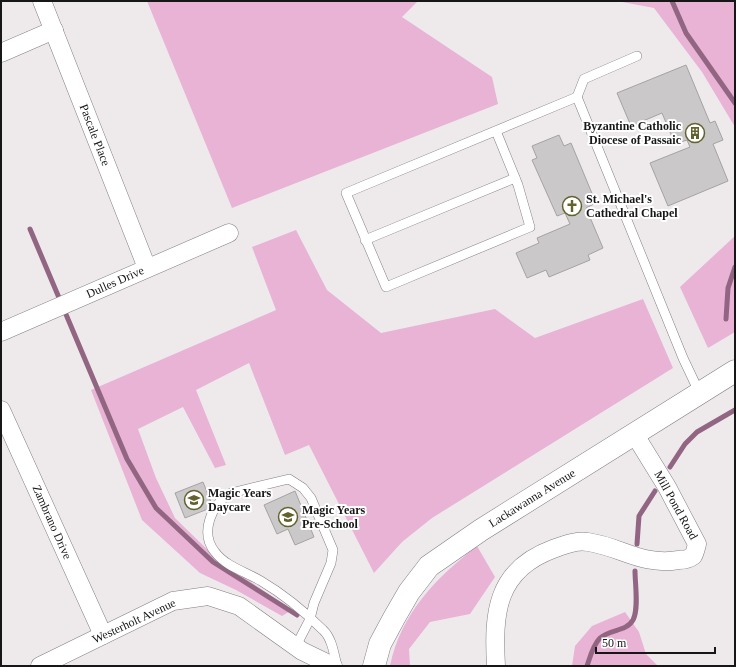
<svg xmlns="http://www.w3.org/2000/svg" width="736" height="667" viewBox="0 0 736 667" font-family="'Times New Roman',serif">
  <rect width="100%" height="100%" fill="#eeeaec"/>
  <g fill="#e8b3d5">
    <path d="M147 1H418L402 17 492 77 498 104 232 208Z"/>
    <path d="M617 1H735V127L702 72 654 8Z"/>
    <path d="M296 230 327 290 381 333 495 309 535 338 643 299 673 368 432 518 402 542 374 573 309 445 285 455 249 363 196 390 226 465 215 468 183 407 138 429 156 478 175 518 217 559 292 610 282 616 236 590 200 573 142 520 91 390 276 310 252 247Z"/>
    <path d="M735 236V332L708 348 680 287Z"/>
    <path d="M477 546 495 577 470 614 430 622 409 649 410 666H390C401 613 436 578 477 546Z"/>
    <path d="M625 612 639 632 646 654 658 666H572L575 646 592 626Z"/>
  </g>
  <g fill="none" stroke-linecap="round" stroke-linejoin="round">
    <g stroke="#926682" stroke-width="5">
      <path d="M672 1 686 33 735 103"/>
      <path d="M30 229 127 459 156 508 213 562 297 615"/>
      <path d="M726 319 728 288 735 267"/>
      <path d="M670 467 685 444 697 432 735 410"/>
      <path d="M637 544 639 516 655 491"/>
      <path d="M587 666C590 657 593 645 600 638 610 629 626 632 633 620 639 609 635 584 635 571"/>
    </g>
  </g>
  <g fill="#cbc8ca" stroke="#a5a2a4">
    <path d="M686 65 710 123 715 121 723 140 713 144 728 181 668 206 650 163 690 147 687 140 675 144 662 113 631 126 617 93Z"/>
    <path d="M559 135 564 146 571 143 596 203 586 208 603 248 588 255 590 260 549 277 546 270 527 278 516 253 539 243 537 238 570 224 565 213 557 216 532 160 537 158 532 146Z"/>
    <path d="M203 482 213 507 185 518 175 493Z"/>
    <path d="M295 491 314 537 295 545 288 529 277 534 264 505Z"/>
  </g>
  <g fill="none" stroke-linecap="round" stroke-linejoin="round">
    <defs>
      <g id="service">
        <path d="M577 97 584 79 637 56"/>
        <path d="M496 131 518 185 530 227 386 287 346 193 577 97 683 358 700 394"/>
        <path d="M365 240 515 178"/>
        <path d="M296 646 310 619 314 603 331 563 333 550 311 498 303 488 289 479 231 493C212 504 199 532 215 552 225 566 246 572 261 581 283 594 304 611 323 630 332 638 334 654 337 666"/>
      </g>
      <g id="minor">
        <path d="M42 1 147 268"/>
        <path d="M1 53 54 30"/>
        <path d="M1 332 229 233"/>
        <path d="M1 410 103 635"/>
        <path d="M40 666 173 601 208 596 239 606 302 651 333 666"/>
        <path d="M496 666C493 613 496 570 553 549 564 545 576 540 588 542 622 547 641 566 679 560 684 560 689 559 693 556 695 553 696 548 697 544L667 487 635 435"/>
      </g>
      <path id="tertiary" d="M374 666 380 644 394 618 409 592 429 566 481 530 735 371"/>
    </defs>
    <use href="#service" stroke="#827f81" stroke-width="10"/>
    <use href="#minor" stroke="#827f81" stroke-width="19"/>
    <use href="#tertiary" stroke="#827f81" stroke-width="23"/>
    <use href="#service" stroke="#fff" stroke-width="9"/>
    <use href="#minor" stroke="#fff" stroke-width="18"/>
    <use href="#tertiary" stroke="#fff" stroke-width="22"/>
  </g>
  <defs>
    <symbol id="building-ring" viewBox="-11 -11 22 22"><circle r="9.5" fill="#fff" stroke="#63612e" stroke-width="1.5"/><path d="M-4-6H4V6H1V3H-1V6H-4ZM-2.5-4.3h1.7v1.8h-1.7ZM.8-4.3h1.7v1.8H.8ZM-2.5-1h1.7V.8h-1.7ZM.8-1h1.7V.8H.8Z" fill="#63612e"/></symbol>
    <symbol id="church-ring" viewBox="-11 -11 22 22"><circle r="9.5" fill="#fff" stroke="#63612e" stroke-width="1.5"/><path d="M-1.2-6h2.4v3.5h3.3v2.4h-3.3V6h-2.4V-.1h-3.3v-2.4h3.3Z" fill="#63612e"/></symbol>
    <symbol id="school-ring" viewBox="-11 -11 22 22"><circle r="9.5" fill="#fff" stroke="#63612e" stroke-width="1.5"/><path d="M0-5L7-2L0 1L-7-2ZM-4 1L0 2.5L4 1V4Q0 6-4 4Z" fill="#63612e"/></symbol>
  </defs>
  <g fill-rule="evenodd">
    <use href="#building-ring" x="684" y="122" width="22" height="22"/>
    <use href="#church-ring" x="561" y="195" width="22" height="22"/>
    <use href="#school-ring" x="183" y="489" width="22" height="22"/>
    <use href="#school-ring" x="277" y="506" width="22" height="22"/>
  </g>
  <g text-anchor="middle" stroke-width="4" stroke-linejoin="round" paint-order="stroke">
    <g font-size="12" font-weight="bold" fill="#181718" stroke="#fff" text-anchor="start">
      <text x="681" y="130" text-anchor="end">Byzantine Catholic<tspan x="681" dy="14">Diocese of Passaic</tspan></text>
      <text x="586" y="203">St. Michael's<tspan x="586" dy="14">Cathedral Chapel</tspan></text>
      <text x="208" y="497">Magic Years<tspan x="208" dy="14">Daycare</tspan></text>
      <text x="302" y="514">Magic Years<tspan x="302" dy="14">Pre-School</tspan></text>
    </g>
    <g font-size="12" fill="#181718" stroke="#fff">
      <text transform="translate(95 135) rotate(69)" y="4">Pascale Place</text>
      <text transform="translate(115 282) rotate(-24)" y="4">Dulles Drive</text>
      <text transform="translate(532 498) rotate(-32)" y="4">Lackawanna Avenue</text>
      <text transform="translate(676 505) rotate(61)" y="4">Mill Pond Road</text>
      <text transform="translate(52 522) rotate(66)" y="4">Zambrano Drive</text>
      <text transform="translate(134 621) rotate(-25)" y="4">Westerholt Avenue</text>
    </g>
  </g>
  <rect width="736" height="667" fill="none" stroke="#181718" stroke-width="4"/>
  <path d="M596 647v6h119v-6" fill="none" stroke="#181718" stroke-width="2"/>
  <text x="602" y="647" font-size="12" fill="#181718" stroke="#ffffff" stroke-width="3" paint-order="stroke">50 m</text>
</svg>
